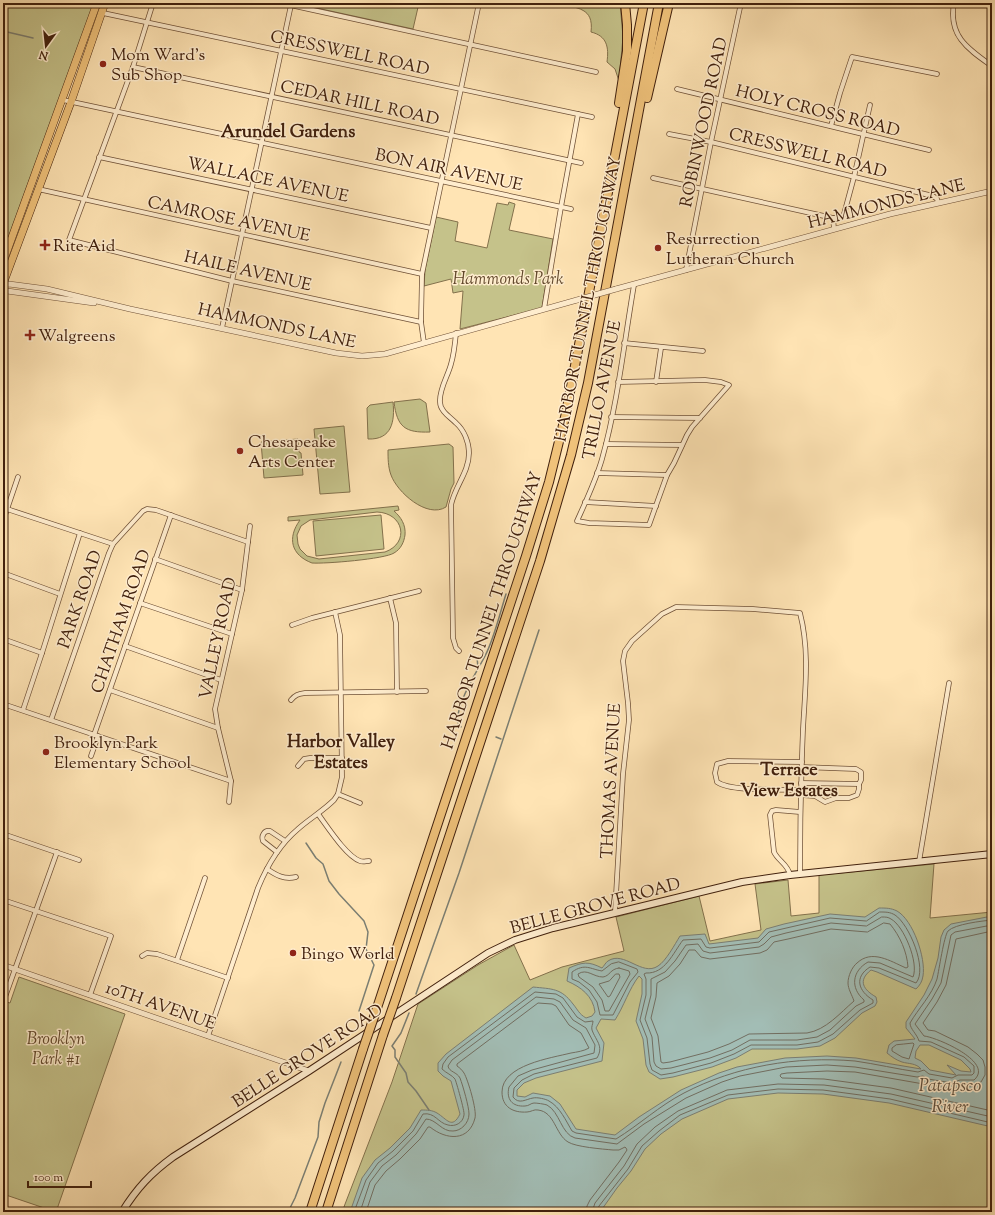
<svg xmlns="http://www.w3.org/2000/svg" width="995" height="1215" viewBox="0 0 995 1215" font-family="'Sorts Mill Goudy',serif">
  <rect width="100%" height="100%" fill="#ffe4b4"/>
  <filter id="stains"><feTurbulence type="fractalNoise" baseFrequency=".005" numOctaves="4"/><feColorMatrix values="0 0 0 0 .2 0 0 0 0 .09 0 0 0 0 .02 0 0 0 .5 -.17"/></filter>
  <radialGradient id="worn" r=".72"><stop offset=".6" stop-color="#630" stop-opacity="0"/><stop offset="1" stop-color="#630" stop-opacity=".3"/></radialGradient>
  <g fill="#c5c28a" stroke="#83714c" fill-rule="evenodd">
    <path d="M3 3H94L3 253Z"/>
    <path d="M294 3H419L413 29Z"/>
    <path d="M560 3H620L623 37 619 81 615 69 607 62C609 47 607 36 591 32 594 7 577 9 560 3Z"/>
    <path d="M509 202 515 204 509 230 553 239 542 308 460 329 463 291 453 293 451 279 424 286 425 270 436 217 458 222 455 241 487 248 497 203 508 205Z"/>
    <path d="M420 399 426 403 430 432C405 433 397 427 394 402Z"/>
    <path d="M393 402C395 421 392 440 368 439L367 408 370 405Z"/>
    <path d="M344 426 350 492 320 494 314 429Z"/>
    <path d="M298 439 299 452 301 453 303 475 264 478 261 442Z"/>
    <path d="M449 444 453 447 454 483 451 489 446 507C427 519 397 492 391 475 388 467 388 458 388 450Z"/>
    <path d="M398 506 399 510 394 511C401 517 406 525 405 535 404 542 401 549 394 553 385 559 325 564 312 563 291 555 287 538 300 520L288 521V517ZM377 512C404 513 410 543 385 552L319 559 307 556 300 549 298 544 297 535 301 526 310 520Z"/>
    <path d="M381 515 384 549 316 556 313 521Z"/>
    <path d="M934 864 930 918 992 912V1212H342L392 1082 418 1004 478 965 514 945 530 980 562 967 624 951 616 917 699 896 710 941 761 930 755 884 788 880 791 916 819 913V875Z"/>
    <path d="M19 977 125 1014 56 1212 3 1194V1001L10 1003Z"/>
  </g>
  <path fill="#a2bdb5" stroke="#7b7e72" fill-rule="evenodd" d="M879 908C886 908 891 908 897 911 913 920 926 958 923 976 922 982 920 985 916 989L877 972 871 970C857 981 864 990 876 997L877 1002 875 1006 862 1013 835 1038 820 1046 797 1049H752L736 1058 712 1067 673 1077 660 1079 649 1072 646 1065 643 1039 636 1021 642 994V979L639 976C629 989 624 1006 615 1020L601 1019 596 1028 604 1043 602 1061 536 1078 524 1083 517 1090V1096L525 1097 533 1093 550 1096 560 1104 576 1129 615 1135 639 1117 681 1090 719 1073 737 1067 785 1058 827 1056 856 1058 921 1069C916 1063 909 1064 902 1062 896 1060 892 1057 887 1053L889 1045 894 1041 915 1039 906 1028V1022L924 995 932 979 938 958 941 937 944 930 951 924 992 916V1127L889 1103 823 1094 778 1093 728 1099 682 1119 661 1134 645 1149 631 1171 617 1188 600 1212H350L362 1178 375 1160 390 1148 410 1128 421 1110C427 1110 432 1110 437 1113 447 1119 452 1130 460 1114L451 1081 443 1076 438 1071V1063L446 1054 533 987C552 989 561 988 573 1004 578 1010 579 1014 586 1018L592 1016 595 1012C593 996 581 987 567 981L569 968C583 962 588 961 602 968 604 966 606 962 608 961 624 950 642 977 658 966 666 961 675 944 680 936L705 934 709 944 758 938 766 929 784 924 830 914 865 917ZM920 1045H929L961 1060 970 1069 971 1072 961 1071 947 1065 956 1075 930 1070 921 1061 915 1058 916 1051Z"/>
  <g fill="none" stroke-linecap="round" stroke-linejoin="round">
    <g stroke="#726e61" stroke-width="1">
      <path d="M880 912C886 912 890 912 895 915 909 924 928 969 916 983L879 968 870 967C854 977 858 991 873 1000V1003L860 1010 833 1034 818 1042 797 1045H751L734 1054 711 1063 673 1073 661 1075 652 1070 650 1064 647 1038 640 1020 646 995V979L644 974 646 973C665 974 673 953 683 940L701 939 706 947 710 948 759 942 769 932 830 918 866 921Z"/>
      <path d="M882 917C886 917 888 917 891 919 904 926 919 963 913 977L880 963 868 962C852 971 850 988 864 1000V1002L856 1006 830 1030 817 1037 797 1040H750L732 1050 710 1058 671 1068 661 1069 656 1066 654 1062 652 1037 645 1019 651 995V979L665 972 675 961 686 945 698 944 703 951 710 953 759 947 764 944 771 937 786 933 831 923 866 926Z"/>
      <path d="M884 923 890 924C900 936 907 952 908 967L906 968C890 961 872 949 857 963 852 967 848 976 848 983 848 989 852 995 854 1001 840 1013 826 1030 807 1033L749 1034 729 1044 708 1052 670 1062 663 1063 661 1062 658 1036 651 1018 656 997 657 983 669 976 680 964 689 950H695L701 957 710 959 760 953 767 950 774 942 788 939 831 929 867 932Z"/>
      <path d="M992 931 956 939 946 985 937 1002 923 1023 928 1030 935 1031 968 1047 977 1054 983 1060 985 1067V1075L981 1082 974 1086H962L952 1089 855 1072 827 1071 787 1073 781 1074 780 1076 782 1078 824 1079 891 1088 992 1111"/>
      <path d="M619 962 637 969 638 972 630 982 613 1015H600L597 1002 589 990 579 982 572 979V972C585 963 590 969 602 971L611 964Z"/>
      <path d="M619 968 629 971 630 974 609 1011H605L602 1000 593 987 579 977 578 974C587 968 593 977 603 977 610 976 610 969 619 968Z"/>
      <path d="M616 974H619L620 977 610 996 608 997 599 984 609 981Z"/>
      <path d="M904 1044 913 1043 914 1044 909 1059 902 1057 892 1051V1048L896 1045Z"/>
      <path d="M354 1212 366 1180 378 1163 393 1151 413 1131 423 1114C435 1112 438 1123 448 1125 455 1127 463 1123 464 1115 465 1112 456 1081 455 1079 452 1075 446 1073 442 1069L443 1064 448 1057 535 992 556 994 563 998 577 1017 585 1022 593 1021C593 1024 591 1027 592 1030 596 1041 604 1046 597 1058L534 1074 522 1080 514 1088 513 1097C519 1105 526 1099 533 1098 537 1097 546 1099 549 1101 560 1107 566 1121 572 1131L576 1133 616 1139C639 1125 659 1106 684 1093 736 1066 796 1056 855 1061 876 1064 897 1069 918 1072L924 1070 929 1074 952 1078 958 1075H972L974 1073V1066L964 1057 931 1042 919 1041C917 1034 910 1029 910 1023 918 1009 932 995 937 979 939 970 944 936 948 931 955 924 982 921 992 920"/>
      <path d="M360 1212 370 1182 382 1166 396 1155 416 1134 426 1119C436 1119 442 1132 453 1131 461 1131 469 1123 469 1114 469 1107 463 1086 460 1078 457 1072 449 1072 448 1066L452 1060 536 997 554 999 560 1002 573 1020 586 1028 595 1045 594 1053 532 1070 518 1076 509 1087C506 1099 512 1107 525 1106 529 1106 531 1103 534 1103 537 1103 544 1104 547 1105 560 1112 561 1134 575 1138L617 1144 644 1124 686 1098 722 1082 740 1076 786 1067 827 1065 855 1067 917 1077 923 1076 928 1079 952 1083 960 1080H974C995 1062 936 1037 924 1036L915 1024 932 999 941 983 951 935 955 932 992 925"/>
      <path d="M366 1212 375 1185 386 1171 400 1159 420 1139 428 1127H430C446 1140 469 1142 475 1118 477 1110 468 1080 464 1073 462 1070 460 1068 457 1066V1064L538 1003 552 1004 556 1006 569 1025 581 1033 589 1048C584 1051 577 1052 571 1053 551 1058 502 1065 502 1092 502 1107 513 1113 527 1112 531 1112 534 1109 538 1110 555 1112 555 1134 568 1142 576 1147 602 1149 613 1150H619L625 1147 626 1148 627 1150 619 1162 590 1200 587 1206 586 1212"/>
      <path d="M592 1212 595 1203 624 1166 637 1144 655 1127 678 1111 727 1090 778 1084 824 1085 891 1094 992 1117"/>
      <path d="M597 1212 599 1206 628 1169 642 1146 659 1131 680 1115 728 1095 778 1089 823 1090 890 1099 992 1123"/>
    </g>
    <g stroke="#7b7e72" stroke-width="1.5">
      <path d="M3 31 33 38"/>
      <path d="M477 657 478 668"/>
      <path d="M461 727 457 721C459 699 475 675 485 656 494 639 500 613 506 594"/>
      <path d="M496 737 501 739"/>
      <path d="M306 843 316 858 323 864 329 881 339 894 364 921 368 932 366 949 374 965 359 1011"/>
      <path d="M416 994 459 873 539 630"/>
      <path d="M409 1013 401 1033 392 1046 395 1050V1057L406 1073 408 1082 416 1091 429 1110"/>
      <path d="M288 1212 295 1198 318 1137 319 1122 325 1103 341 1062"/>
    </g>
    <defs>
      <g id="minor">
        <path d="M153 3 133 67 69 240 232 281 421 322"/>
        <path d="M281 3 596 72"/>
        <path d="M954 3C948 36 968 49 992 66"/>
        <path d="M103 13 592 117"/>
        <path d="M133 67 581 163"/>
        <path d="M677 89 929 150"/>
        <path d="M63 100 571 209"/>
        <path d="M831 126 840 93 852 57 937 74"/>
        <path d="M669 134 711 142 933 196 937 199 938 202"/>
        <path d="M99 157 431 228"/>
        <path d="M653 178 833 218 834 229"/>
        <path d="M38 189 422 274"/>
        <path d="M833 218H840L844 214 854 177 870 105"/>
        <path d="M686 270 711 142 741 3"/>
        <path d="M544 309 561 207 578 114"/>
        <path d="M222 328 291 5"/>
        <path d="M456 333C455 344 454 354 451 364 448 376 439 389 440 402 440 411 450 417 456 423 464 430 469 442 469 453 469 472 455 486 451 505L453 638 456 648 459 651"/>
        <path d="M424 343 421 322 422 274 478 8"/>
        <path d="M624 343 703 351"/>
        <path d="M618 382 705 380 721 382 729 385 692 427 687 435 674 463 667 475 649 525 589 523 577 521C586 501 596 480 602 459 618 402 624 343 634 285"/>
        <path d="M656 382 661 348"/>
        <path d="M611 417 700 418"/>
        <path d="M606 444 682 445"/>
        <path d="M597 473 667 475"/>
        <path d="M585 502 656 506"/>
        <path d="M7 509 113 544"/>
        <path d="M3 521 18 477"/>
        <path d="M155 559 242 590"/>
        <path d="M3 573 60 594"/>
        <path d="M390 598 396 623 397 692"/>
        <path d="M140 603 232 634"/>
        <path d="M292 625 312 618 419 591"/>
        <path d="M3 639 42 653"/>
        <path d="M125 646 221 680"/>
        <path d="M110 690 218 728"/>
        <path d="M291 700C295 695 298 694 305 693L426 691"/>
        <path d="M3 704 231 781"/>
        <path d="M23 710 42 653 80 533"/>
        <path d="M51 720 109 553 113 544 143 511 147 509 156 510 248 542"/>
        <path d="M94 735 171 515"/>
        <path d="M91 756 98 736"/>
        <path d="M298 766 304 759 310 758H342"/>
        <path d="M801 783 859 784"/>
        <path d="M801 790C782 789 731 792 717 782L715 773 717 764 728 761 802 762"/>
        <path d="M338 794 360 803"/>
        <path d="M801 795 815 796 825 802 836 798H849L857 795 859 789V784L861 780V772L856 769 802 767"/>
        <path d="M229 802 231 781 218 728 215 709 242 590 250 526"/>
        <path d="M318 814C327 826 346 856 360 861 363 862 366 861 369 861"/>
        <path d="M3 834 79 860"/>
        <path d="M277 852 263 841C261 836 264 830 270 831L285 841"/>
        <path d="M919 862 949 683"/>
        <path d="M267 869C276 875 284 880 296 877"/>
        <path d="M790 875C788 864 778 861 774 852L770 815 772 811 776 810 800 812"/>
        <path d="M3 900 111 936 90 995"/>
        <path d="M615 912 623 774 629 720 628 703 623 661 625 651 632 641 662 614 676 607 753 609 800 613C810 652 805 690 803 729 801 777 800 825 800 874"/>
        <path d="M142 956 147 953 157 954 228 978"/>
        <path d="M177 960 205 878"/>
        <path d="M5 997 57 852"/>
        <path d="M208 1036 258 888C267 866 279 845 298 829 309 819 323 811 334 800L338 794 342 777 340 635 335 612"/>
      </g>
      <g id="tertiary">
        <path d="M3 286 9 284 47 289 130 309 336 353 362 356 385 354 577 300"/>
        <path d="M3 287 7 291 94 303"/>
        <path d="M616 289 890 214 992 191"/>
        <path d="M3 965 309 1071"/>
      </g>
      <path id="secondary" d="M122 1212C137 1188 151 1173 173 1157L309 1071 488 953 515 940 553 928 742 882 790 875 992 854"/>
      <g id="primary">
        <path d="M3 262 97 3"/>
        <path d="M3 284 71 102 105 3"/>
      </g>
      <g id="motorway">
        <path d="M647 98 669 3"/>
        <path d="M619 103 627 51V25L625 3"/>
        <path d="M396 998 540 561 571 455 588 383 659 3"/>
        <path d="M376 1011 526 556 549 482 566 413 644 3"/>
        <path d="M310 1212 363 1049"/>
        <path d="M326 1212 383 1035"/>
      </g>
    </defs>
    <use href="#minor" stroke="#705137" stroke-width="5.5"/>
    <use href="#tertiary" stroke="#705137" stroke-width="6"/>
    <use href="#secondary" stroke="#41200d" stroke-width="8"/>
    <use href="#primary" stroke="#41200d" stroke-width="8"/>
    <use href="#motorway" stroke="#41200d" stroke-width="10"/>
    <use href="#minor" stroke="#ffedce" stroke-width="4"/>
    <use href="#tertiary" stroke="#ffedce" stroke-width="5"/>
    <use href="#secondary" stroke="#ffedce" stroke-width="6"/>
    <use href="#primary" stroke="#f0c27a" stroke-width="7"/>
    <use href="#motorway" stroke="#f0c27a" stroke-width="8"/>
    <defs>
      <path id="tertiary-bridge" d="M577 300 616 289"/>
      <g id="motorway-bridge">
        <path d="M383 1035 396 998"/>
        <path d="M363 1049 376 1011"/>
      </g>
    </defs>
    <use href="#tertiary-bridge" stroke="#705137" stroke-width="6" stroke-linecap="butt"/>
    <use href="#motorway-bridge" stroke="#41200d" stroke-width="10" stroke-linecap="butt"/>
    <use href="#tertiary-bridge" stroke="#ffedce" stroke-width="5"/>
    <use href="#motorway-bridge" stroke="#f0c27a" stroke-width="8"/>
  </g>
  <g fill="#8f2418" stroke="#ffedce" stroke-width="1.5">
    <circle cx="103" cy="64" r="4"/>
    <path d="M43 239h4v4h4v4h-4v4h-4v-4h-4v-4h4z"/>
    <circle cx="658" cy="248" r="4"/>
    <path d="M28 329h4v4h4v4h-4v4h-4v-4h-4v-4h4z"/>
    <circle cx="240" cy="451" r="4"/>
    <circle cx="46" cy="752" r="4"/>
    <circle cx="293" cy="953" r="4"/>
  </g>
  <g text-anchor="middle" stroke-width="3" stroke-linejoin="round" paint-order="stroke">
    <g font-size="17" fill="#41200d" stroke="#ffedce">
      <text transform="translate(350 52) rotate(12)" y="6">CRESSWELL ROAD</text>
      <text transform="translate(360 102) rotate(12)" y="6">CEDAR HILL ROAD</text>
      <text transform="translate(818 110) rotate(14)" y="6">HOLY CROSS ROAD</text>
      <text transform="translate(703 122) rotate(-78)" y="6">ROBINWOOD ROAD</text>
      <text transform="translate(808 152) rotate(14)" y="6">CRESSWELL ROAD</text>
      <text transform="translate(449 169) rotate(12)" y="6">BON AIR AVENUE</text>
      <text transform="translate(268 179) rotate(12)" y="6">WALLACE AVENUE</text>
      <text transform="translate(886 203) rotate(-14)" y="6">HAMMONDS LANE</text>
      <text transform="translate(229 218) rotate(12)" y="6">CAMROSE AVENUE</text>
      <text transform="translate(248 270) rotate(13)" y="6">HAILE AVENUE</text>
      <text transform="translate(587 299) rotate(-79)" y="6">HARBOR TUNNEL THROUGHWAY</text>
      <text transform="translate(277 325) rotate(12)" y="6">HAMMONDS LANE</text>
      <text transform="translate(601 390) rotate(-79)" y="6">TRILLO AVENUE</text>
      <text transform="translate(79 599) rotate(-71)" y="6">PARK ROAD</text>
      <text transform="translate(491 610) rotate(-72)" y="6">HARBOR TUNNEL THROUGHWAY</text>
      <text transform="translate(120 621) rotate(-71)" y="6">CHATHAM ROAD</text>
      <text transform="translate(217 638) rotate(-78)" y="6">VALLEY ROAD</text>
      <text transform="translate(610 781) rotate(-87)" y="6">THOMAS AVENUE</text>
      <text transform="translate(595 905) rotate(-15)" y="6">BELLE GROVE ROAD</text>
      <text transform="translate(161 1005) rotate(19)" y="6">10TH AVENUE</text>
      <text transform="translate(307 1055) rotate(-33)" y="6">BELLE GROVE ROAD</text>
    </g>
    <g font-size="17" fill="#41200d" stroke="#ffedce" text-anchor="start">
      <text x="111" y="60">Mom Ward's<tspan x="111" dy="20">Sub Shop</tspan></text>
      <text x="666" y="244">Resurrection<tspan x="666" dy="20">Lutheran Church</tspan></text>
      <text x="53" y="251">Rite Aid</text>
      <text x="38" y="341">Walgreens</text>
      <text x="248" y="447">Chesapeake<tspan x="248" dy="20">Arts Center</tspan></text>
      <text x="54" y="748">Brooklyn Park<tspan x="54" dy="20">Elementary School</tspan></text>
      <text x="301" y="959">Bingo World</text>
    </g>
    <g font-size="17" font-style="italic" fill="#62482c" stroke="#ffedce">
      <text x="508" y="284">Hammonds Park</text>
      <text x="56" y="1044">Brooklyn<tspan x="56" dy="20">Park #1</tspan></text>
    </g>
    <g font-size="18" font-weight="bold" fill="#41200d" stroke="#ffedce">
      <text x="288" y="137">Arundel Gardens</text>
      <text x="341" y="747">Harbor Valley<tspan x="341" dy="21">Estates</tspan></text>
      <text x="789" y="775">Terrace<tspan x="789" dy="21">View Estates</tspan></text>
    </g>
    <g font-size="18" font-style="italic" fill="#5e4f3f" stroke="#ffedce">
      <text x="950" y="1091">Patapsco<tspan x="950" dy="21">River</tspan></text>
    </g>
  </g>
  <rect width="995" height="1215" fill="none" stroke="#ffe4b4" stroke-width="16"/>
  <rect x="4" y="4" width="987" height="1207" fill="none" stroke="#41200d" stroke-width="2"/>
  <rect x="8" y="8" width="979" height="1199" fill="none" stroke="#41200d"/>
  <g transform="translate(46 46) rotate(195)" stroke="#ffedce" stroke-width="3" paint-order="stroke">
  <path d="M0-3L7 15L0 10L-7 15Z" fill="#41200d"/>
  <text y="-6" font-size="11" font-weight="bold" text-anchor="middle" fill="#41200d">N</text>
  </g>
  <path d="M28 1181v6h63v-6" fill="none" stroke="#41200d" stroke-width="2"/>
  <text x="34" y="1181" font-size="12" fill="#41200d" stroke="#ffedce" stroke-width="3" paint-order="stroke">100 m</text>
  <rect width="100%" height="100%" filter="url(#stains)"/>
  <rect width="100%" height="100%" fill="url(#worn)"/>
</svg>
